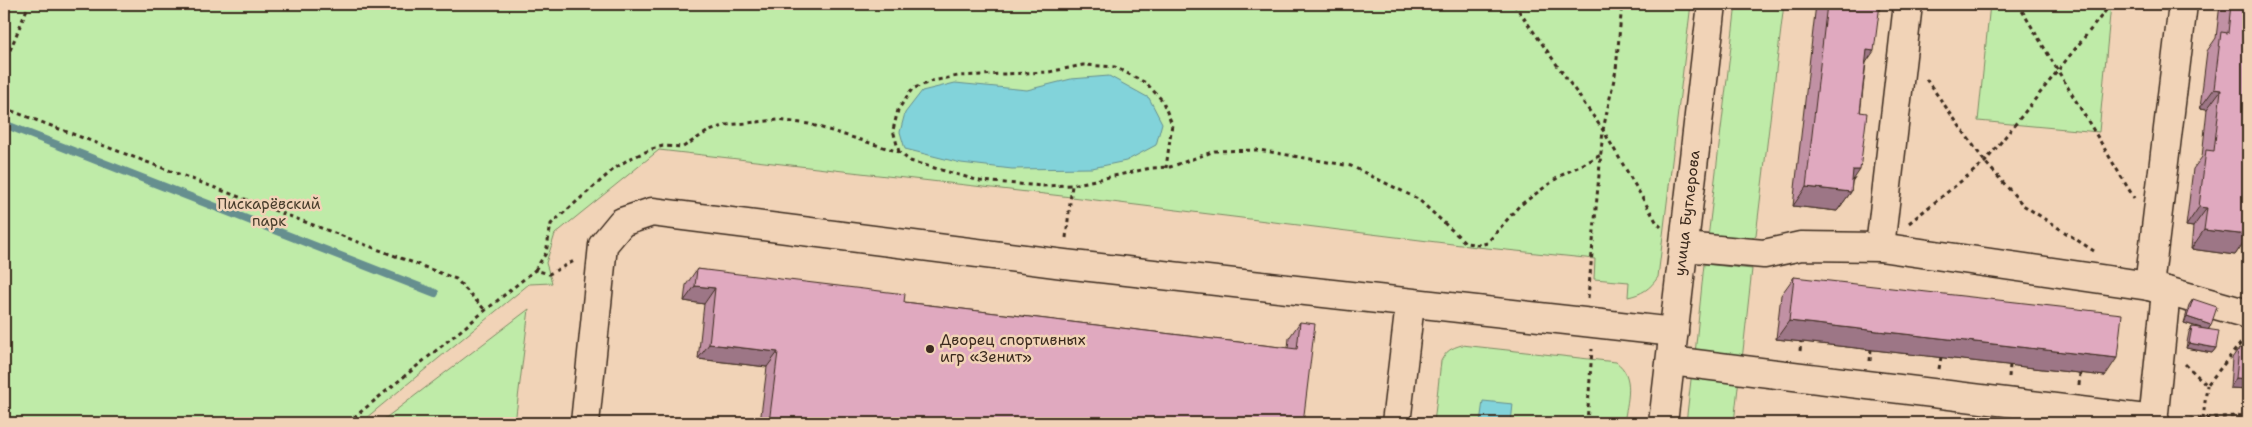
<svg xmlns="http://www.w3.org/2000/svg" width="2252" height="427" viewBox="0 0 2252 427" font-family="'Shantell Sans',sans-serif">
  <rect width="100%" height="100%" fill="#f1d3b7"/>
  <filter id="ink" filterUnits="userSpaceOnUse"><feTurbulence type="fractalNoise" baseFrequency=".02" numOctaves="2"/><feDisplacementMap in="SourceGraphic" scale="10" xChannelSelector="R" yChannelSelector="G"/><feConvolveMatrix kernelMatrix="1 2 1 2 8 2 1 2 1" color-interpolation-filters="sRGB"/></filter>
  <g filter="url(#ink)">
    <g fill="#bfeba8" stroke="#7d8a63">
      <path d="M4 4H1691L1658 277C1650 289 1642 294 1628 297L1629 282 1594 279 1595 259 1477 247 1071 197 659 150 555 234 546 263 552 283 529 284 360 423H4Z"/>
      <path d="M1736 4H1784L1756 235 1750 240 1708 238Z"/>
      <path d="M1990 4H2111L2099 132 1978 121Z"/>
      <path d="M1704 264 1752 269 1742 360 1695 354Z"/>
      <path d="M529 309 515 423H379Z"/>
      <path d="M1462 345 1616 362C1636 376 1627 402 1624 423H1434L1441 361C1446 351 1451 348 1462 345Z"/>
      <path d="M1692 371 1739 378 1734 423H1686Z"/>
    </g>
    <g fill="#82d3da" stroke="#668f8f">
      <path d="M1109 76 1149 98 1162 123 1156 145 1126 161 1092 168 1012 169 961 163 905 149 900 132 905 113 922 91 955 83 1027 90 1071 79Z"/>
      <path d="M1483 401 1513 404 1511 423H1480Z"/>
    </g>
    <g fill="none" stroke-linecap="round" stroke-linejoin="round">
      <path stroke="#668f8f" stroke-width="8" d="M4 124 435 293"/>
      <defs>
        <g id="minor">
          <path d="M1684 247 1764 254 1801 246 1880 247 2149 286 2248 314"/>
          <path d="M1880 247 1908 4"/>
          <path d="M2149 286 2183 4"/>
          <path d="M1671 361 2154 420 2156 423"/>
          <path d="M585 423 603 245 622 222 652 212 1064 264 1674 332"/>
          <path d="M1396 423 1410 304"/>
          <path d="M1663 423 1712 4"/>
          <path d="M2153 423 2166 291"/>
        </g>
      </defs>
      <use href="#minor" stroke="#3b2a1e" stroke-width="31"/>
      <g stroke="#3b2a1e" stroke-width="3" stroke-dasharray="4 4" stroke-linecap="butt">
        <path d="M1514 4 1603 130 1657 223 1661 227"/>
        <path d="M2018 4 2134 198"/>
        <path d="M4 65 29 4"/>
        <path d="M1926 79 1985 162 2023 205 2094 251"/>
        <path d="M4 108 456 279 485 310"/>
        <path d="M899 152 893 130 898 110 912 89 932 81 958 76 1049 72 1083 65 1115 67 1146 83 1162 100 1172 124 1166 168"/>
        <path d="M1909 223 1985 162 2111 4"/>
        <path d="M1066 238 1072 185"/>
        <path d="M535 270 546 253 551 224 614 169 629 159 652 149 663 146 683 147 707 132 726 125 778 120 809 124 899 152 910 161 980 181 1043 186 1072 185 1151 168 1170 167 1215 151 1259 150 1351 166 1418 199 1466 243 1480 245 1487 243 1519 206 1560 176 1601 155"/>
        <path d="M1588 298 1603 130 1616 70 1622 4"/>
        <path d="M1800 351 1801 341"/>
        <path d="M1870 361 1871 349"/>
        <path d="M2185 364 2207 385 2245 338"/>
        <path d="M1939 369 1941 357"/>
        <path d="M2009 377 2010 365"/>
        <path d="M2079 385 2080 373"/>
        <path d="M2203 419 2207 385"/>
        <path d="M2182 420 2248 415"/>
        <path d="M347 423 535 270 549 274 576 260"/>
        <path d="M1587 423 1592 349"/>
      </g>
      <use href="#minor" stroke="#f1d3b7" stroke-width="28"/>
    </g>
    <g fill="#c191a4" stroke="#3b2a1e">
      <path d="M1816 4H1880L1866 63 1851 192 1837 211 1793 206Z"/>
      <path d="M2220 4H2248V236L2235 255 2191 249 2193 227 2186 226 2193 169 2202 157 2207 109 2200 108 2207 51 2216 38Z"/>
      <path d="M697 269 904 302 1288 348 1289 338 1300 322 1303 423H760L767 367 698 359 704 304 684 301 686 285Z"/>
      <path d="M1794 277 2105 376 1776 339 1781 295Z"/>
      <path d="M2193 299 2211 325 2208 330 2216 348 2212 353 2186 348 2189 332 2192 327 2205 329 2184 323 2189 305Z"/>
      <path d="M2239 348 2248 389 2230 388 2232 358Z"/>
    </g>
    <g fill="#9d7686" stroke="#3b2a1e">
      <path d="M1867 50 1874 51 1861 70Z"/>
      <path d="M2214 89 2221 90 2207 109 2200 108Z"/>
      <path d="M1853 170H1860L1847 189Z"/>
      <path d="M1806 187 1851 192 1837 211 1793 206Z"/>
      <path d="M2199 207 2207 208 2193 227 2186 226Z"/>
      <path d="M2204 230 2248 235V236L2235 255 2191 249Z"/>
      <path d="M695 286 715 288 704 304 684 301Z"/>
      <path d="M2187 317 2211 325 2208 330 2184 323Z"/>
      <path d="M1789 321 2117 358 2105 376 1776 339Z"/>
      <path d="M2189 343 2216 348 2212 353 2186 348Z"/>
      <path d="M709 344 778 352 767 367 698 359Z"/>
      <path d="M2236 378 2248 379V389L2230 388Z"/>
    </g>
    <g fill="#e0a9bf" stroke="#3b2a1e">
      <path d="M1827 4H1880L1874 51 1867 50 1860 112 1867 113 1860 170H1853L1851 192 1806 187Z"/>
      <path d="M2231 4H2248V235L2204 230 2207 208 2199 207 2206 150 2214 151 2221 90 2214 89 2221 32 2228 33Z"/>
      <path d="M697 269 905 294 904 302 1297 349 1300 322 1315 324 1303 423H769L778 352 709 344 715 288 695 286Z"/>
      <path d="M1794 277 2122 314 2117 358 1789 321Z"/>
      <path d="M2193 299 2217 307 2211 325 2187 317Z"/>
      <path d="M2192 327 2219 331 2216 348 2189 343Z"/>
      <path d="M2239 348 2248 349V379L2236 378Z"/>
      <path d="M2078 420 2101 423H2078Z"/>
    </g>
  </g>
  <circle fill="#3b2a1e" stroke="#f1d3b7" stroke-width="2" cx="930" cy="349" r="5"/>
  <g text-anchor="middle" stroke-width="5" stroke-linejoin="round" paint-order="stroke">
    <g font-size="15" fill="#483d2c" stroke="#f1d3b7">
      <text x="269" y="209">Пискарёвский<tspan x="269" dy="17">парк</tspan></text>
    </g>
    <g font-size="15" fill="#3b2a1e" stroke="#f1d3b7">
      <text transform="translate(1687 213) rotate(-83)" y="5">улица Бутлерова</text>
    </g>
    <g font-size="15" fill="#3b2a1e" stroke="#f1d3b7" text-anchor="start">
      <text x="940" y="345">Дворец спортивных<tspan x="940" dy="17">игр «Зенит»</tspan></text>
    </g>
  </g>
  <rect width="2252" height="427" fill="none" stroke="#f1d3b7" stroke-width="20"/>
  <rect x="10" y="10" width="2232" height="407" fill="none" stroke="#3b2a1e" stroke-width="2" filter="url(#ink)"/>
</svg>
